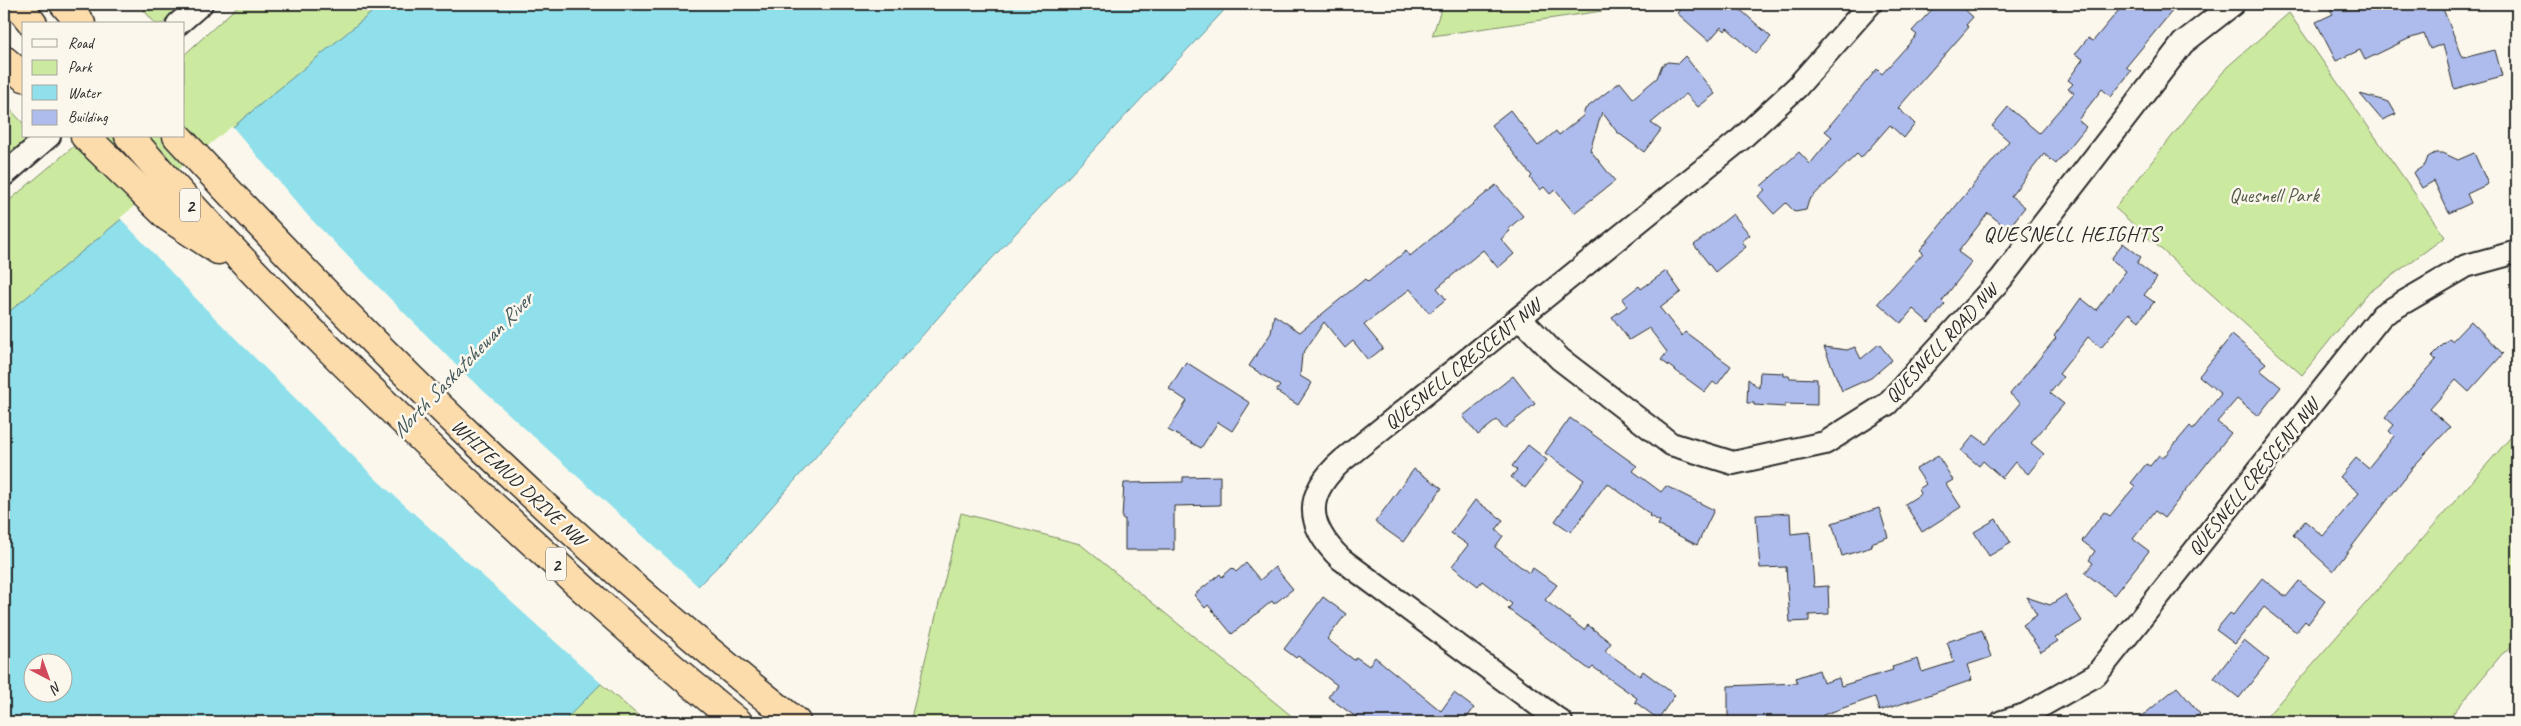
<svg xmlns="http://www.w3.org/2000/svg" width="2521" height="726" viewBox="0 0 2521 726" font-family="Caveat,sans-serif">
  <rect width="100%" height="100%" fill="#fbf7ec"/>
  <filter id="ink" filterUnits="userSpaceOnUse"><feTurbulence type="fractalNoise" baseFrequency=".02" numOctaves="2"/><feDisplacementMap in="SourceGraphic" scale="10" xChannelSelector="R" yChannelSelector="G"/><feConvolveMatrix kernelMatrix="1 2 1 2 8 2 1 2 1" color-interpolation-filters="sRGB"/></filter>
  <g filter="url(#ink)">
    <g fill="#cce9a0" stroke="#7c8a66">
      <path d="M138 4H185L162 24H156Z"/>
      <path d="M240 4H382L4 316V205L86 136H184V55Z"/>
      <path d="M1443 4H1607L1602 11 1432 36Z"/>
      <path d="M2289 13 2445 237 2367 294 2302 375 2115 208 2227 67Z"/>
      <path d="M4 103 24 124V136H30L4 158Z"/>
      <path d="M2517 430V644L2502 654 2446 722H2262Z"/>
      <path d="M961 513 1080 544 1299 722H910Z"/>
      <path d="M601 684 646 722H563Z"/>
    </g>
    <path fill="#90e0eb" stroke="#68989e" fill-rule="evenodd" d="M382 4H1230L957 296 732 552 563 722H4V316ZM32 664H62V694H32Z"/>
    <path fill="#fbf7ec" d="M232 126 309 217 465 374 700 588 603 685 377 480 204 307 120 218Z"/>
    <g fill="#adbcec" stroke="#2b2b2b">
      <path d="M1686 4H1734L1771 37 1756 54 1727 28 1725 31 1721 27 1709 41 1677 13Z"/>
      <path d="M1937 4H1959L1973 17 1966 25 1969 27 1898 108 1915 124 1904 138 1890 125 1861 158 1857 154 1809 200 1806 210 1795 212 1786 203 1774 214 1758 196 1765 190 1761 186 1799 152 1810 164 1832 137 1825 131 1877 69 1882 74 1917 35 1912 31Z"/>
      <path d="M2124 4H2178L2126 67 2131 71 2111 97 2102 89 2078 120 2086 127 2056 164 2044 154 2011 196 2025 207 2008 229 1988 213 1958 252 1972 262 1942 301 1945 304 1929 323 1913 309 1901 323 1878 303 1923 253 1920 250 2009 141 1992 126 2008 107 2039 133 2074 93 2068 89 2073 84 2068 80 2083 59 2075 54 2088 38 2093 41Z"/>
      <path d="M2343 4H2441L2463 58 2495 50 2502 76 2454 89 2443 44 2430 49 2424 34 2408 39 2365 60 2360 50 2336 61 2316 22 2333 14 2330 10Z"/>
      <path d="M1685 56 1715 94 1698 107 1686 94 1651 123 1661 130 1644 152 1617 132 1602 112 1590 150 1615 181 1574 213 1555 190 1550 194 1544 187 1540 190 1530 178 1532 176 1491 125 1510 110 1538 146 1556 131 1559 135 1583 116 1585 109 1620 82 1633 98 1657 78 1662 65 1668 62 1678 63Z"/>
      <path d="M2360 94 2389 102 2396 114 2382 120Z"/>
      <path d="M2435 153H2443L2458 160 2474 153 2488 184 2467 194 2471 203 2449 213 2434 181 2422 188 2413 173 2425 165 2428 157Z"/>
      <path d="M1496 185 1523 216 1508 229 1510 231 1501 239 1514 254 1498 268 1483 250 1437 288 1446 299 1429 313 1410 289 1364 325 1383 348 1368 360 1353 341 1345 348 1324 322 1302 355 1300 376 1312 383 1298 405 1276 391 1280 386 1249 366 1271 333 1274 315 1300 332 1365 279 1368 282 1406 251 1410 256Z"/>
      <path d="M1733 214 1750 235 1742 241 1746 247 1715 272 1694 245Z"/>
      <path d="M2123 243 2141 257 2137 263 2157 278 2144 295 2154 302 2139 321 2129 313 2101 348 2088 337 2059 374 2063 377 2050 393 2064 404 2031 443 2044 454 2028 474 2015 462 2002 478 1983 461 1979 466 1961 451 1974 435 1986 444 2021 403 2010 394 2056 338 2054 336 2081 298 2096 310 2126 271 2111 259Z"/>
      <path d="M1666 271 1681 292 1660 308 1682 336 1685 332 1731 366 1717 385 1713 382 1705 392 1661 360 1667 352 1649 328 1629 340 1612 317 1627 306 1622 299 1639 286 1641 289Z"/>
      <path d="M2471 321 2503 354 2469 392 2456 380 2430 409 2450 427 2413 467 2333 571 2293 535 2305 521 2323 536 2359 493 2340 477 2356 458 2368 468 2394 436 2389 431 2394 425 2385 417 2436 360 2432 356 2449 339 2452 341Z"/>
      <path d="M2232 335 2266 363 2260 370 2281 387 2258 416 2237 399 2217 422 2231 433 2164 518 2155 511 2133 539 2149 551 2114 595 2085 573 2093 563 2089 560 2095 551 2082 541 2104 512 2110 516 2135 486 2131 483 2146 464 2150 466 2159 455 2163 458 2190 426 2193 429 2221 394 2199 376Z"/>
      <path d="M1879 344 1892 360 1871 378 1842 391 1824 347 1847 350 1855 347 1861 359Z"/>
      <path d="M1186 362 1250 403 1232 431 1218 422 1201 448 1168 430 1187 401 1169 389Z"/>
      <path d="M1760 372 1784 373V376H1789L1790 378 1817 379V405L1785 404V407L1754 405V403H1747L1748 379 1759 388Z"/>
      <path d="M1513 376 1535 404 1504 429 1497 420 1478 435 1463 416Z"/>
      <path d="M1570 418 1637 466 1633 471 1661 492 1666 486 1714 510 1697 545 1658 525 1660 521 1649 516 1650 514 1607 483 1571 532 1555 521 1584 480 1545 453Z"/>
      <path d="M1528 445 1547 460 1525 488 1511 477 1517 470 1512 466Z"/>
      <path d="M1938 456 1953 480 1946 484 1961 507 1922 532 1905 504 1921 494 1919 489 1926 484 1916 469Z"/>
      <path d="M1414 469 1442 488 1403 542 1375 522Z"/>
      <path d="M1220 476V505L1174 506V550H1125V519H1122L1124 483 1183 482V477Z"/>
      <path d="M1475 500 1503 520 1496 530 1503 536 1495 547 1529 573 1533 568 1557 585 1545 600 1584 630 1588 625 1611 643 1605 651 1640 676 1643 671 1675 695 1658 719 1635 702 1637 698 1593 667 1590 670 1508 609 1512 604 1482 581 1478 586 1452 566 1468 545 1451 533Z"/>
      <path d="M1879 508 1888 537 1871 543 1872 547 1842 556 1832 523Z"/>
      <path d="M1790 513 1791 534 1810 532 1814 587 1828 586 1829 614 1809 615V621L1790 622 1786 567 1760 568 1756 515Z"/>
      <path d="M1996 519 2011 543 1989 556 1974 532Z"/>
      <path d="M1246 563 1260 580 1275 567 1293 589 1274 604 1272 601 1232 634 1208 605 1205 608 1194 595 1220 574 1222 577 1232 568 1236 572Z"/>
      <path d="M2262 578 2286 597 2299 581 2325 601 2308 624 2305 621 2296 632 2264 607 2235 644 2216 630 2230 613 2233 615Z"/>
      <path d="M2065 595 2082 621 2055 638 2058 641 2041 652 2023 625 2037 615 2026 597 2050 605Z"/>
      <path d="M1323 597 1346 614 1327 639 1354 660 1356 657 1369 666 1375 657 1441 711 1454 693 1474 708 1464 722H1363L1328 697 1337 685 1298 656 1296 658 1284 649Z"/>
      <path d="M1982 630 1991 657 1967 665 1972 680 1929 695 1879 711 1875 697 1823 715 1825 722H1728V686L1797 683 1795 678 1819 670 1823 683 1839 678 1841 686 1893 670 1892 667 1918 659 1922 672 1954 662 1947 642Z"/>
      <path d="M2244 640 2269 660 2239 698 2214 678Z"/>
      <path d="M2177 687 2200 714 2190 722H2135Z"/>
    </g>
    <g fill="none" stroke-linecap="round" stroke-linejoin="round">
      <defs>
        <g id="minor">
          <path d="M178 24 201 4"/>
          <path d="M4 175 49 136"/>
          <path d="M1520 318 1560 359 1671 444 1733 463 1825 443 1887 404 2001 279 2183 43 2233 4"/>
          <path d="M1561 722 1341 559C1305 524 1304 494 1343 460L1741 139 1797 87 1870 4"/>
          <path d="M2002 722 2025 715 2096 675 2382 315 2466 266 2517 252"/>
        </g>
        <g id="motorway">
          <path d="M17 4 33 24"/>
          <path d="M64 4 81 24"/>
          <path d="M4 60 24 77"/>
          <path d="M85 136 168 217 218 250"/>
          <path d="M129 136C242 266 364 386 490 503 571 578 652 653 738 722"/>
          <path d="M177 136C370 345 573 545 796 722"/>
        </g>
      </defs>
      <use href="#minor" stroke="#2b2b2b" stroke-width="26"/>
      <use href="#motorway" stroke="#2b2b2b" stroke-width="31"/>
      <use href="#minor" stroke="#fbf7ec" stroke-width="22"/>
      <use href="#motorway" stroke="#fddcac" stroke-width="28"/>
    </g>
  </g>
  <g text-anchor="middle" stroke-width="5" stroke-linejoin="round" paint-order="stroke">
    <g fill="#fbf7ec" stroke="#696865" stroke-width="1">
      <rect x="180" y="188.5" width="20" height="33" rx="4"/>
      <rect x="546" y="547.5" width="20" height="33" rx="4"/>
    </g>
    <g font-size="19" font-weight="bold" fill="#2b2b2b">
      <text x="190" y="212">2</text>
      <text x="556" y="571">2</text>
    </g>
    <g font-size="20" fill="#535a48" stroke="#fbf7ec">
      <text x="2274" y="202">Quesnell Park</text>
    </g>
    <g font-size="20" fill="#2b2b2b" stroke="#fbf7ec">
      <text transform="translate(1941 343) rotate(-47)" y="7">QUESNELL ROAD NW</text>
      <text transform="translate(1462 364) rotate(-39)" y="7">QUESNELL CRESCENT NW</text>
      <text transform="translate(2253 477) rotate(-51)" y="7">QUESNELL CRESCENT NW</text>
      <text transform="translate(519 482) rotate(43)" y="7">WHITEMUD DRIVE NW</text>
    </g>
    <g font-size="21" letter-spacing="1" fill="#2b2b2b" stroke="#fbf7ec">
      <text x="2072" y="241">QUESNELL HEIGHTS</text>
    </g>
    <g font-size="21" font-style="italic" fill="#44585b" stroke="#fbf7ec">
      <text transform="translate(462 365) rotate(-46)" y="7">North Saskatchewan River</text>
    </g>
  </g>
  <rect width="2521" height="726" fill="none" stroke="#fbf7ec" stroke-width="20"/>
  <rect x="10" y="10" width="2501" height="706" fill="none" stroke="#2b2b2b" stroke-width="2" filter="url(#ink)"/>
  <rect x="22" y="22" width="162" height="115" fill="#fbf7ec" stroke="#a8a59f"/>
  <rect x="32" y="39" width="25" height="8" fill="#fbf7ec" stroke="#a8a59f"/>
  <text x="68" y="48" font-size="15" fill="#2b2b2b">Road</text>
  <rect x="32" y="60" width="25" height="15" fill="#cce9a0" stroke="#a8a59f"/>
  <text x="68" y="72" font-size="15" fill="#2b2b2b">Park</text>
  <rect x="32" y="85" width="25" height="15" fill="#90e0eb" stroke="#a8a59f"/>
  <text x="68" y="98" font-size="15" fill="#2b2b2b">Water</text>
  <rect x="32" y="110" width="25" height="15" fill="#adbcec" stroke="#a8a59f"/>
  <text x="68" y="122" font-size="15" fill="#2b2b2b">Building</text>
  <g transform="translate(48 678) rotate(139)"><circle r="24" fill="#fbf7ec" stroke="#a8a59f"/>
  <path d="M0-4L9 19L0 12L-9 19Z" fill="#d1495b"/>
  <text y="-8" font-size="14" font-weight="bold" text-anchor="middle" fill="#2b2b2b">N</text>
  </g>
</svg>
